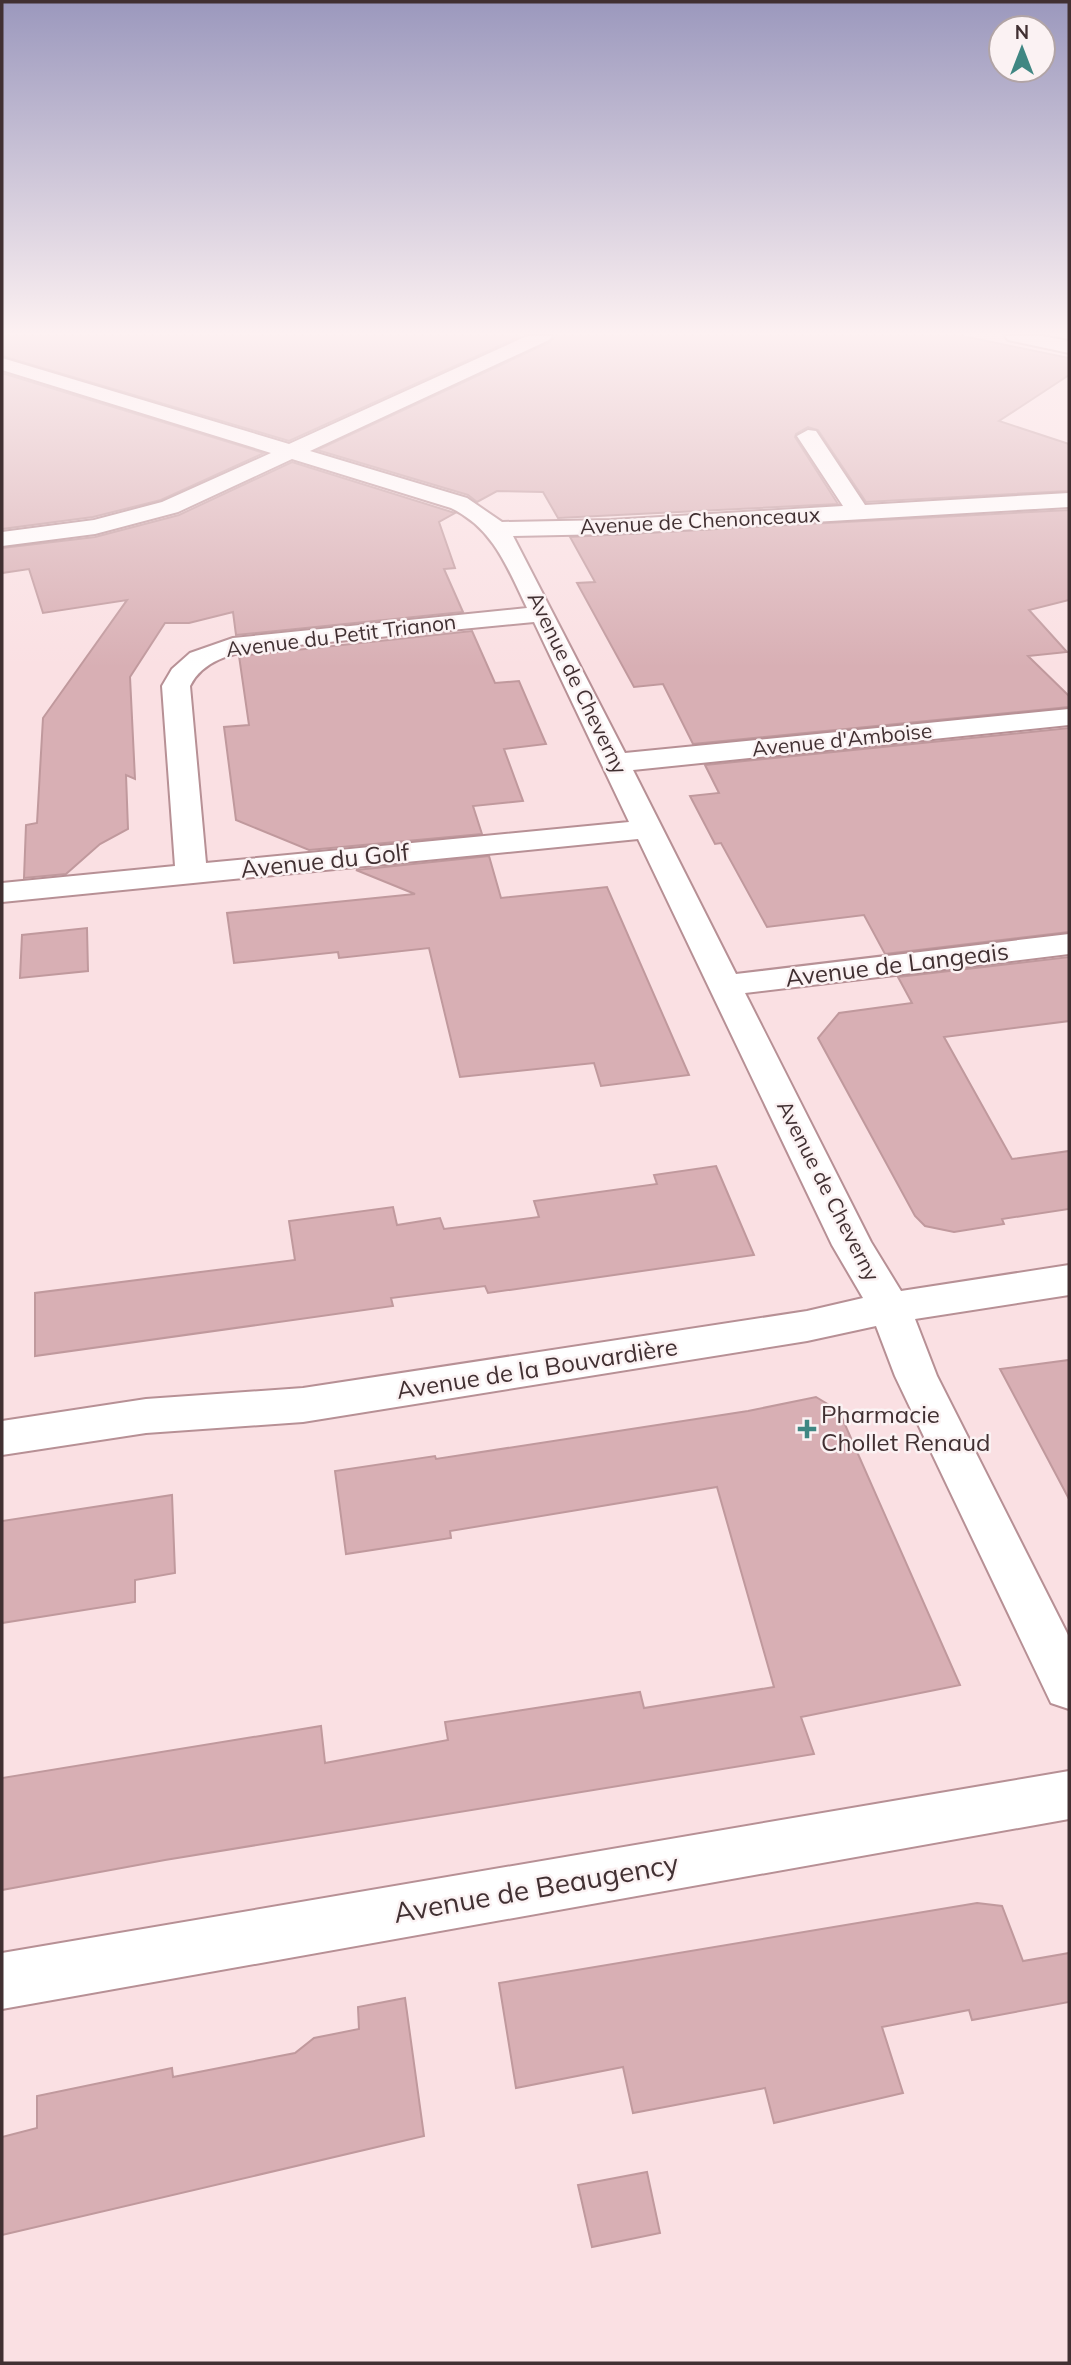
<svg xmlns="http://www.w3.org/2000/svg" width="1071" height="2365" viewBox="0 0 1071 2365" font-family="Mulish,sans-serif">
  <rect width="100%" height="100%" fill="#fae0e3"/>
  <g fill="#d8afb4" stroke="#c0999d" stroke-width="2">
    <path d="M2 336H521L289 441 2 356Z"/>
    <path d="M555 336H963L1069 358V375L999 421 1069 444V491L866 502 818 430 808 427 796 434 795 437 838 504 558 518 543 492 497 491 477 502 468 495 317 450 550 342Z"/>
    <path d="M2 373 264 453 161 500 93 517 2 529Z"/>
    <path d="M292 462 455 513 439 522 455 568 444 569 463 612 236 635 233 612 189 623H165L130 677 135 779 126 775 128 829 100 844 66 874 24 878 26 825 37 823 43 718 127 600 43 613 29 569 2 573V548L95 537 179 515Z"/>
    <path d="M1069 510V600L1029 610 1067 652 1028 656 1069 696V707L693 744 663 684 634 687 577 583 595 582 570 537Z"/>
    <path d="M472 631 495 683 519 681 546 744 504 749 523 801 473 806 482 834 309 850 236 820 224 727 249 725 239 656Z"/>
    <path d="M1069 728V932L885 954 864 915 767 927 721 843 715 844 690 796 719 793 705 765Z"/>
    <path d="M489 856 501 898 607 887 689 1075 601 1086 594 1063 460 1077 429 948 339 958 338 952 234 963 227 913 415 894 356 870Z"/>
    <path d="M87 928 88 971 20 978 22 935Z"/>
    <path d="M1069 957V1021L944 1037 1012 1159 1069 1151V1209L1002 1219 1004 1224 954 1232 925 1226 915 1216 818 1038 839 1013 912 1003 898 977Z"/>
    <path d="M716 1166 754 1255 488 1293 485 1286 391 1298 393 1306 35 1356V1293L295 1260 289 1221 393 1207 397 1225 440 1218 444 1229 539 1217 534 1201 657 1184 654 1175Z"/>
    <path d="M1069 1360V1499L1000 1369Z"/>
    <path d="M816 1397 839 1411 960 1685 801 1717 814 1754 165 1860 2 1890V1778L321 1726 325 1763 448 1740 445 1722 640 1692 644 1708 774 1687 717 1487 450 1531 451 1538 346 1554 335 1471 435 1456 436 1459 748 1411Z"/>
    <path d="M172 1495 175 1573 135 1580V1602L2 1623V1521Z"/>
    <path d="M977 1903 1002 1906 1023 1961 1069 1953V2002L972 2020 969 2010 882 2027 903 2093 774 2123 765 2088 633 2113 623 2067 516 2088 499 1983Z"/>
    <path d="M405 1998 424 2136 2 2235V2137L37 2128V2096L172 2068 173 2077 295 2053 314 2038 359 2029 358 2007Z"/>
    <path d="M647 2172 660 2233 592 2247 578 2185Z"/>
  </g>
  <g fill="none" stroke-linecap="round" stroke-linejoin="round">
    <defs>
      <g id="minor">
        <path d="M527 336H552L549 340 310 451 467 498 502 522 611 520 843 506 797 436 808 430 816 431 865 505 1069 493V507L611 534 513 536 625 753 1069 709V725L633 770 736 974 1069 934V954L745 993 871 1242 901 1291 1069 1265V1295L915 1319 937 1376 1069 1637V1709L1051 1703 895 1376 876 1326 807 1341 303 1422 146 1433 2 1455V1421L146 1399 303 1388 807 1311 863 1298 832 1245 638 839 2 902V883L175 866 162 686 172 669 190 653 233 638 527 608C507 567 494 529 451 508L292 459 178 512 95 534 2 546V532L94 520 162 502 271 453 2 370V358L289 444ZM534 622 629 822 206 863 190 686C203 660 231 654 257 649Z"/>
        <path d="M1005 336H1042L1069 341V353L1008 340Z"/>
        <path d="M1069 1771V1819L2 2009V1953Z"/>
      </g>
    </defs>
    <use href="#minor" stroke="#b79095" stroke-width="4"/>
    <use href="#minor" fill="#fff" fill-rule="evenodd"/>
  </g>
  <linearGradient id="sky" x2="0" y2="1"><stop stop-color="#9b98bd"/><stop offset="0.5" stop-color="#fdf1f2"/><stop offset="1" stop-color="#fdf1f2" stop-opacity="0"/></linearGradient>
  <rect width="1071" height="667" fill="url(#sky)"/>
  <path fill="#408783" stroke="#fbf2f3" stroke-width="2.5" d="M803.5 1418.5h7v7h7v7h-7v7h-7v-7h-7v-7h7z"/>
  <g text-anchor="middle" stroke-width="5" stroke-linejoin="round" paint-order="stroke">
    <g font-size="21" fill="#413032" stroke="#fbf2f3">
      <text transform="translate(700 521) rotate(-3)" y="7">Avenue de Chenonceaux</text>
      <text transform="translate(341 636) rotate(-7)" y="7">Avenue du Petit Trianon</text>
      <text transform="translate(577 683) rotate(64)" y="7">Avenue de Cheverny</text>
      <text transform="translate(842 740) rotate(-6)" y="7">Avenue d'Amboise</text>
      <text transform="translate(828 1191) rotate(63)" y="7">Avenue de Cheverny</text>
    </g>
    <g font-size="24" fill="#413032" stroke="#fbf2f3">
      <text transform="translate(325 861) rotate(-6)" y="8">Avenue du Golf</text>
      <text transform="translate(897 965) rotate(-7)" y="8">Avenue de Langeais</text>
      <text transform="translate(537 1369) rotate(-9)" y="8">Avenue de la Bouvardière</text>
    </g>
    <g font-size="24" fill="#413032" stroke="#fbf2f3" text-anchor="start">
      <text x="821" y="1423">Pharmacie<tspan x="821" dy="28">Chollet Renaud</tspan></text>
    </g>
    <g font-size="28" fill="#413032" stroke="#fbf2f3">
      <text transform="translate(536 1888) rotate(-10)" y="10">Avenue de Beaugency</text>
    </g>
  </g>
  <rect width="1071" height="2365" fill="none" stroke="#413032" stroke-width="7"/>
  <g transform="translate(1022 49)"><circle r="33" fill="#fbf2f3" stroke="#b1a4a6" stroke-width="2"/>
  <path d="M0-5L12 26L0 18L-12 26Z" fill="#408783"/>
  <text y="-10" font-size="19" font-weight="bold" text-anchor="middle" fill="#413032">N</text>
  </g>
</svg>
